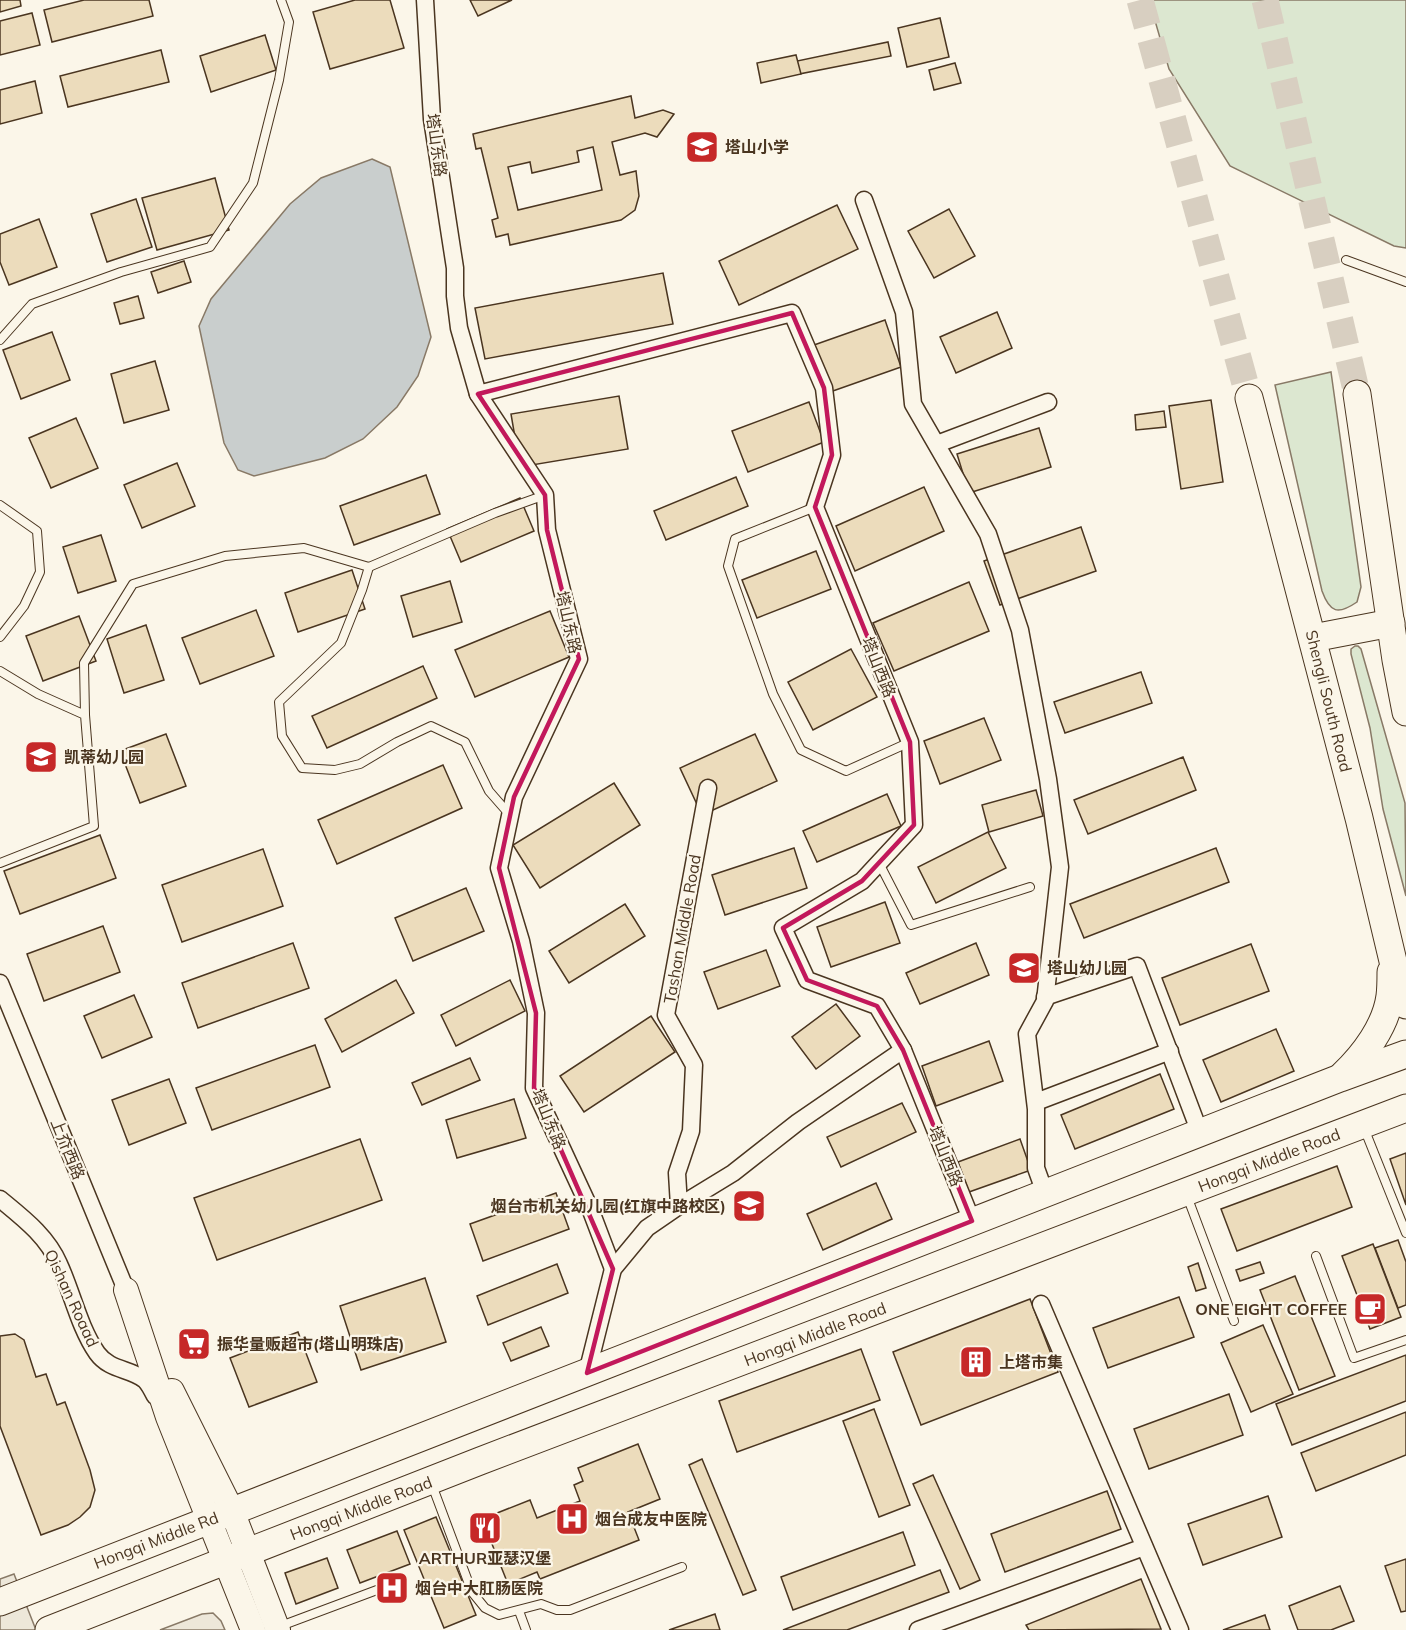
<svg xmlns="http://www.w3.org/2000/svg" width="1406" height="1630" viewBox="0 0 1406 1630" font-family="Mulish,'Noto Sans SC',sans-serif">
  <rect width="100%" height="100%" fill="#fbf6e9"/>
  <g fill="#dce7d0" stroke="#887966" stroke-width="1.5">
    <path d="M1149 0H1406V248L1394 246 1230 166 1169 69Z"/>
    <path d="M1331 372 1361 587 1357 602C1338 615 1330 613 1322 591L1275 385Z"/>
    <path d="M1355 646H1358L1361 649 1405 803 1406 896 1383 809 1370 728 1351 654V649Z"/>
  </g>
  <g fill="#ede7d9" stroke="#887966" stroke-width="1.5">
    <path d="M14 1574 36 1630H0V1579Z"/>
    <path d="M213 1613 221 1621 225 1630H160L202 1614Z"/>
  </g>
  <path fill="#c9cecd" stroke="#887966" stroke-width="1.5" d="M372 159 390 167 431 337 418 376 397 407 363 439 325 458 254 476 238 470 224 443 199 326 211 299 290 204 321 178Z"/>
  <g fill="#ecdcbc" stroke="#4a3520" stroke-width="1.5" fill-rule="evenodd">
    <path d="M0 0H20L21 6 0 12Z"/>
    <path d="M84 0H149L153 16 52 42 44 10Z"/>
    <path d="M355 0H390L404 48 330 69 313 12Z"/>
    <path d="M470 0H512L478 16Z"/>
    <path d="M32 13 40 45 0 55V21Z"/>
    <path d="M940 18 949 57 907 67 898 28Z"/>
    <path d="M265 35 276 70 211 92 200 56Z"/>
    <path d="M888 42 891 56 799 74 797 61Z"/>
    <path d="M161 50 169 82 68 107 60 76Z"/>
    <path d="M796 55 801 74 761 83 757 63Z"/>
    <path d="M955 63 961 83 934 90 929 70Z"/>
    <path d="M35 81 42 113 0 124V90Z"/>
    <path d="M631 96 635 118 663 110 674 114 657 137 645 133 612 142 620 175 636 171 639 196 635 210 621 220 510 245 508 234 496 237 492 220 498 218 481 148 476 149 473 134ZM593 147 602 190 518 210 508 167 530 162 532 173 579 162 577 151Z"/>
    <path d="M215 178 229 230 157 250 142 198Z"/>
    <path d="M136 199 152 247 107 262 91 214Z"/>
    <path d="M837 205 858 249 739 305 719 261Z"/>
    <path d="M949 209 975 256 934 278 908 231Z"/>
    <path d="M39 219 57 267 9 285 0 262V234Z"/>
    <path d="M184 261 191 282 158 293 151 272Z"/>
    <path d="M663 273 673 324 485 359 475 308Z"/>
    <path d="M138 296 144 318 120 324 114 303Z"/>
    <path d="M997 312 1012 348 956 373 940 337Z"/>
    <path d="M885 320 901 367 830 392 814 345Z"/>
    <path d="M52 332 70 380 21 399 3 350Z"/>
    <path d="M155 361 169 410 124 423 111 374Z"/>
    <path d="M619 396 628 449 520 467 511 414Z"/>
    <path d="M1211 400 1223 482 1181 489 1169 406Z"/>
    <path d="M809 402 824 442 748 472 732 431Z"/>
    <path d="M1164 411 1166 427 1136 430 1135 415Z"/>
    <path d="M76 418 98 468 51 488 29 438Z"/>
    <path d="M1039 428 1051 467 969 493 957 454Z"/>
    <path d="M177 463 195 506 142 528 124 485Z"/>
    <path d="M426 475 440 514 354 545 340 506Z"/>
    <path d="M736 477 748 506 666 540 654 511Z"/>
    <path d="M924 487 944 531 855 571 836 526Z"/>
    <path d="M520 498 534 531 461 562 447 529Z"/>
    <path d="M1081 527 1096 571 1000 605 984 561Z"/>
    <path d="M101 535 116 581 78 593 63 547Z"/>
    <path d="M816 551 831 589 757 618 742 580Z"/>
    <path d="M352 570 365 609 298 632 285 593Z"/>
    <path d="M450 581 462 622 413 637 401 596Z"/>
    <path d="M969 582 989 631 894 671 873 623Z"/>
    <path d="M256 610 274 656 200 684 182 638Z"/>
    <path d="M550 611 569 657 475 697 455 650Z"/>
    <path d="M79 616 96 661 43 681 26 636Z"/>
    <path d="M146 625 164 680 124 693 107 639Z"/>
    <path d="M851 649 877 697 813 730 788 682Z"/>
    <path d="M423 666 437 698 327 748 312 716Z"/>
    <path d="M1141 672 1152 703 1065 733 1054 702Z"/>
    <path d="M984 718 1001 760 940 784 924 741Z"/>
    <path d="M166 734 186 786 140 803 120 751Z"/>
    <path d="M755 734 777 781 702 815 680 768Z"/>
    <path d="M1183 757 1196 790 1088 834 1074 800Z"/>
    <path d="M443 765 462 808 337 864 318 820Z"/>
    <path d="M614 783 640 825 540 888 513 845Z"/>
    <path d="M1036 790 1043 816 989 832 982 805Z"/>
    <path d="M887 794 901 826 817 862 803 831Z"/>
    <path d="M988 832 1006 868 936 903 918 867Z"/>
    <path d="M100 835 116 878 20 914 4 871Z"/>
    <path d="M794 848 807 888 725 915 712 875Z"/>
    <path d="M1216 848 1229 882 1084 938 1070 904Z"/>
    <path d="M263 849 283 906 182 942 162 885Z"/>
    <path d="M466 888 484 931 413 961 395 918Z"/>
    <path d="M885 902 900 943 831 967 817 927Z"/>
    <path d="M625 904 645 936 569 983 549 951Z"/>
    <path d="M103 926 120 972 44 1001 27 954Z"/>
    <path d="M293 943 309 988 198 1028 182 983Z"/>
    <path d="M976 943 989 975 920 1004 906 973Z"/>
    <path d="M1251 944 1269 991 1180 1025 1162 978Z"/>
    <path d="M766 950 780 986 718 1009 704 972Z"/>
    <path d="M396 980 414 1013 342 1052 325 1019Z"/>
    <path d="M510 980 525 1011 456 1046 441 1015Z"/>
    <path d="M134 995 152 1037 102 1058 84 1016Z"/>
    <path d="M836 1004 860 1036 816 1069 792 1037Z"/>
    <path d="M651 1016 675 1052 584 1112 560 1076Z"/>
    <path d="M1276 1029 1294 1071 1221 1102 1203 1060Z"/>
    <path d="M989 1041 1003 1081 936 1106 922 1066Z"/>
    <path d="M315 1045 330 1087 212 1130 196 1088Z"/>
    <path d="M470 1058 480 1080 422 1105 412 1083Z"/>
    <path d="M1160 1074 1174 1109 1075 1149 1061 1115Z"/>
    <path d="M169 1079 186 1123 129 1145 112 1100Z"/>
    <path d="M514 1099 526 1138 457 1158 446 1120Z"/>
    <path d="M902 1103 916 1132 841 1167 827 1137Z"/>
    <path d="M360 1139 382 1200 217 1260 194 1198Z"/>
    <path d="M1020 1139 1031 1170 969 1192 958 1162Z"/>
    <path d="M1406 1153V1205L1390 1159Z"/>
    <path d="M1337 1166 1352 1207 1237 1251 1221 1209Z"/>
    <path d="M876 1183 892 1219 823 1250 807 1214Z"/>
    <path d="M556 1193 569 1229 483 1261 470 1224Z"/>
    <path d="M1398 1240 1406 1262V1305L1398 1308 1375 1248Z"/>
    <path d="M1373 1244 1401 1317 1370 1329 1342 1256Z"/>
    <path d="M1260 1262 1264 1273 1240 1281 1236 1270Z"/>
    <path d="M1198 1263 1206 1288 1196 1291 1188 1267Z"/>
    <path d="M557 1264 568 1293 488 1325 477 1296Z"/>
    <path d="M1295 1276 1335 1376 1299 1390 1260 1290Z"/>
    <path d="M425 1278 446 1342 361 1370 340 1306Z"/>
    <path d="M1179 1297 1194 1337 1108 1368 1093 1328Z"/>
    <path d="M1030 1299 1058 1372 921 1425 893 1352Z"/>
    <path d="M1263 1325 1293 1394 1251 1412 1221 1343Z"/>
    <path d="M541 1327 549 1346 511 1361 503 1343Z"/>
    <path d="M298 1332 317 1382 249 1407 230 1358Z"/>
    <path d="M15 1334 24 1340 36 1377 46 1374 57 1405 65 1402 90 1470 95 1490 90 1507 80 1517 68 1525 41 1535 0 1426V1336Z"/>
    <path d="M861 1349 880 1400 737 1452 719 1401Z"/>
    <path d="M1406 1355V1401L1292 1445 1276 1404Z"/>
    <path d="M1229 1394 1243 1435 1149 1469 1134 1429Z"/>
    <path d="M874 1409 910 1505 879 1517 843 1421Z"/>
    <path d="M1406 1412V1455L1316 1491 1301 1453Z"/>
    <path d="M638 1444 660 1499 628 1512 639 1540 540 1579 537 1572 508 1584 482 1519 530 1500 537 1518 580 1501 574 1485 583 1481 578 1468Z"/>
    <path d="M702 1459 756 1590 743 1595 689 1465Z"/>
    <path d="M933 1475 980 1580 960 1589 913 1484Z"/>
    <path d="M1107 1491 1121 1529 1005 1572 991 1534Z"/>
    <path d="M1268 1496 1282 1537 1203 1565 1188 1524Z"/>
    <path d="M436 1517 476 1615 444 1628 404 1530Z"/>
    <path d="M397 1531 410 1564 360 1583 347 1550Z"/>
    <path d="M903 1532 915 1565 793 1610 781 1577Z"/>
    <path d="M327 1558 338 1588 296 1604 285 1573Z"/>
    <path d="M1406 1559V1611L1401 1612 1385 1566Z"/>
    <path d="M940 1570 949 1592 847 1630H783Z"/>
    <path d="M1141 1579 1161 1629 1029 1630 1026 1625Z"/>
    <path d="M1340 1586 1354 1621 1331 1630H1298L1289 1606Z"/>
    <path d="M715 1614 720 1630H669Z"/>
    <path d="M1265 1615 1270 1630H1223Z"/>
  </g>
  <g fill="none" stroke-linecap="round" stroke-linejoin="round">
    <g stroke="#d8cfc1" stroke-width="27" stroke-dasharray="27 14" stroke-linecap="butt">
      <path d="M1140 0 1249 398"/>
      <path d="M1265 0 1357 394"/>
    </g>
    <defs>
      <g id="lane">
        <path d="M1346 260 1406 282"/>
        <path d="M0 340 32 304 121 272 210 247 253 183 279 80 289 22 281 0"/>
        <path d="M0 505 37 531 40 572 24 606 0 637"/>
        <path d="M815 507 735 539 728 566 773 694 801 750 846 771 910 742"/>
        <path d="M369 567 362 590 341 643 279 702 282 736 302 768 335 770 360 764 397 742 431 726 465 742 489 791 510 815"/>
        <path d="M0 671 38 694 85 715 94 826 0 863"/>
        <path d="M85 715 84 663 133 584 225 556 304 548 369 567 495 513 545 495"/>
        <path d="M879 863 911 925 1030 887"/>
        <path d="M1364 1128 1406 1233"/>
        <path d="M1187 1196 1234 1321"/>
        <path d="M1316 1256 1354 1358 1406 1340"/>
        <path d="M432 1485 472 1592 485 1608 499 1615 541 1604 557 1610H570L682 1567"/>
        <path d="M519 1611 526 1630"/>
        <path d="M278 1627 401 1581"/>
      </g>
      <g id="street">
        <path d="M425 0 432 119 455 268V296L459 328 478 394 545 495 547 530 579 659 514 797 499 868 521 941 536 1013 534 1088 591 1211 613 1269"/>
        <path d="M864 200 904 312 913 404 988 534 1020 630 1048 779 1060 867 1045 1001 1027 1034 1036 1109V1168L1045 1193"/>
        <path d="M478 394 792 313 824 388 832 455 815 507 910 742 914 825 862 881 783 928 807 980 877 1006 903 1050 972 1221"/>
        <path d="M937 444 1048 402"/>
        <path d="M0 983 126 1290"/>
        <path d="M1045 997 1137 966 1200 1133"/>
        <path d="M1036 1102 1170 1051"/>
        <path d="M0 1199C23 1218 47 1236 59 1264 72 1292 79 1327 97 1353 110 1371 130 1368 145 1380 149 1384 152 1390 155 1396"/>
        <path d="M679 1206 677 1173 691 1131 694 1065 666 1015 708 788"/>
        <path d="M1041 1304 1180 1630"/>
        <path d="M587 1373 613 1269 647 1228 679 1206 733 1173 798 1122 903 1050"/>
        <path d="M918 1630 1144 1547"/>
      </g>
      <g id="secondary">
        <path d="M126 1290 168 1417 253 1630"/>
        <path d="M172 1391 232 1511 278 1630"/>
      </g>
      <g id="primary">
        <path d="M1357 394 1396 660 1406 712"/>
        <path d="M1249 398 1359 818 1397 978 1406 1005"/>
        <path d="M1313 638 1391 623"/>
        <path d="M1343 1075C1364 1055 1386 1026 1390 996 1391 988 1391 980 1391 972"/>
        <path d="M0 1602 1340 1078 1406 1054"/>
        <path d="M49 1630 480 1461 1406 1108"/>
      </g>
    </defs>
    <use href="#lane" stroke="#4a3520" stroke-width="10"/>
    <use href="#street" stroke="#4a3520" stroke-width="19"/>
    <use href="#secondary" stroke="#4a3520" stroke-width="26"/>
    <use href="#primary" stroke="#4a3520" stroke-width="29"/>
    <use href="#lane" stroke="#fbf6e9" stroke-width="8"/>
    <use href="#street" stroke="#fbf6e9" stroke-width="16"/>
    <use href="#secondary" stroke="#fbf6e9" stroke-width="24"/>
    <use href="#primary" stroke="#fbf6e9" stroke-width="27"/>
  </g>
  <path fill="none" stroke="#c2185b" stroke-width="4.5" stroke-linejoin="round" d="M792 313 824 388 832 455 815 507 910 742 914 825 862 881 783 928 807 980 877 1006 903 1050 972 1221 587 1373 613 1269 534 1088 536 1013 499 868 514 797 579 659 547 530 545 495 478 394Z"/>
  <defs>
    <symbol id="school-square" viewBox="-11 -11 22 22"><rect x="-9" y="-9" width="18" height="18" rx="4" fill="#c62828" stroke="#fbf6e9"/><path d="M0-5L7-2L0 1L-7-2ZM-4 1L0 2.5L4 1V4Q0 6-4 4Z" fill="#fff"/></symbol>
    <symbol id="cafe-square" viewBox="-11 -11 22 22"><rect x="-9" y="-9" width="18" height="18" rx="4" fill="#c62828" stroke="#fbf6e9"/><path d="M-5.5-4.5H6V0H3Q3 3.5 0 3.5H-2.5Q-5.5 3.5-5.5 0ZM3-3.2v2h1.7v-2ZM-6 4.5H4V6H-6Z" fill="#fff"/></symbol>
    <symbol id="supermarket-square" viewBox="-11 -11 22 22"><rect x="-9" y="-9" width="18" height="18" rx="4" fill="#c62828" stroke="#fbf6e9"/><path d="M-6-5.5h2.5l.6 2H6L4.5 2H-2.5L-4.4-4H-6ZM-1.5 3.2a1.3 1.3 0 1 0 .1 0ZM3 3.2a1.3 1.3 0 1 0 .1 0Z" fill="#fff"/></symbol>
    <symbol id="building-square" viewBox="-11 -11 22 22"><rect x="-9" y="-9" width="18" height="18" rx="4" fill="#c62828" stroke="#fbf6e9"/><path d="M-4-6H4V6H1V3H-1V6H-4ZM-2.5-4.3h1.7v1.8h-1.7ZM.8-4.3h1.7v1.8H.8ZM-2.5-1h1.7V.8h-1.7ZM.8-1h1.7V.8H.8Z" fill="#fff"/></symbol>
    <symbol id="hospital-square" viewBox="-11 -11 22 22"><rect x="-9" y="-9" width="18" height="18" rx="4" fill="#c62828" stroke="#fbf6e9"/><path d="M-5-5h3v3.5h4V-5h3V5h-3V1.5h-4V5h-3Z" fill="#fff"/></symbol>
    <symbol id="restaurant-square" viewBox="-11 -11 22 22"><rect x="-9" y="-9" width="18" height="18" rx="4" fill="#c62828" stroke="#fbf6e9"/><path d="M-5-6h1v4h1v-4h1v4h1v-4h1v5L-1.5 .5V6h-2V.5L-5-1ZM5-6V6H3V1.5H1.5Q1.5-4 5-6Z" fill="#fff"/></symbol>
  </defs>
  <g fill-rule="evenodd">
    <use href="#school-square" x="683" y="128" width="38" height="38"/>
    <use href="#school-square" x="22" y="738" width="38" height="38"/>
    <use href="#school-square" x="1005" y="949" width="38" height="38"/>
    <use href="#school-square" x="730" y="1187" width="38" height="38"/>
    <use href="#cafe-square" x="1351" y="1290" width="38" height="38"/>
    <use href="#supermarket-square" x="175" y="1325" width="38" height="38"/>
    <use href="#building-square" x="957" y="1343" width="38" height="38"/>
    <use href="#hospital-square" x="553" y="1500" width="38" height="38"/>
    <use href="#restaurant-square" x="466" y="1509" width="38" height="38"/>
    <use href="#hospital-square" x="373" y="1569" width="38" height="38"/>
  </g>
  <g text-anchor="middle" stroke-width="4.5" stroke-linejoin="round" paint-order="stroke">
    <g font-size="16" fill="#4a3520" stroke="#fbf6e9">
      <text transform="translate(437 145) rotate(82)" y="6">塔山东路</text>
      <text transform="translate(569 622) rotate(77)" y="6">塔山东路</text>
      <text transform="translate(879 667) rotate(68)" y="6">塔山西路</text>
      <text transform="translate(1329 701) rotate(76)" y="6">Shengli South Road</text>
      <text transform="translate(682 929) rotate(-80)" y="6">Tashan Middle Road</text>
      <text transform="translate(549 1119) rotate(68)" y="6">塔山东路</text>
      <text transform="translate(68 1149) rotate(68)" y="6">上夼西路</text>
      <text transform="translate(946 1156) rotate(68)" y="6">塔山西路</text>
      <text transform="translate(1269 1160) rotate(-21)" y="6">Hongqi Middle Road</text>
      <text transform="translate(72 1298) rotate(65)" y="6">Qishan Roaad</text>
      <text transform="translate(815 1334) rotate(-21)" y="6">Hongqi Middle Road</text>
      <text transform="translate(361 1508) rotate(-21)" y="6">Hongqi Middle Road</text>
      <text transform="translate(156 1540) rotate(-21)" y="6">Hongqi Middle Rd</text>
    </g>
    <g font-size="16" font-weight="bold" fill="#4a3520" stroke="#fbf6e9" text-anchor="start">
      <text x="725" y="153">塔山小学</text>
      <text x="64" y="763">凯蒂幼儿园</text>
      <text x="1047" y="974">塔山幼儿园</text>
      <text x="726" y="1212" text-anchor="end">烟台市机关幼儿园(红旗中路校区)</text>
      <text x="1347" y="1315" text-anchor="end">ONE EIGHT COFFEE</text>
      <text x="217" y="1350">振华量贩超市(塔山明珠店)</text>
      <text x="999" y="1368">上塔市集</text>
      <text x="595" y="1525">烟台成友中医院</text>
      <text x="485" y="1564" text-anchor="middle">ARTHUR亚瑟汉堡</text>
      <text x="415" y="1594">烟台中大肛肠医院</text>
    </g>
  </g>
</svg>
